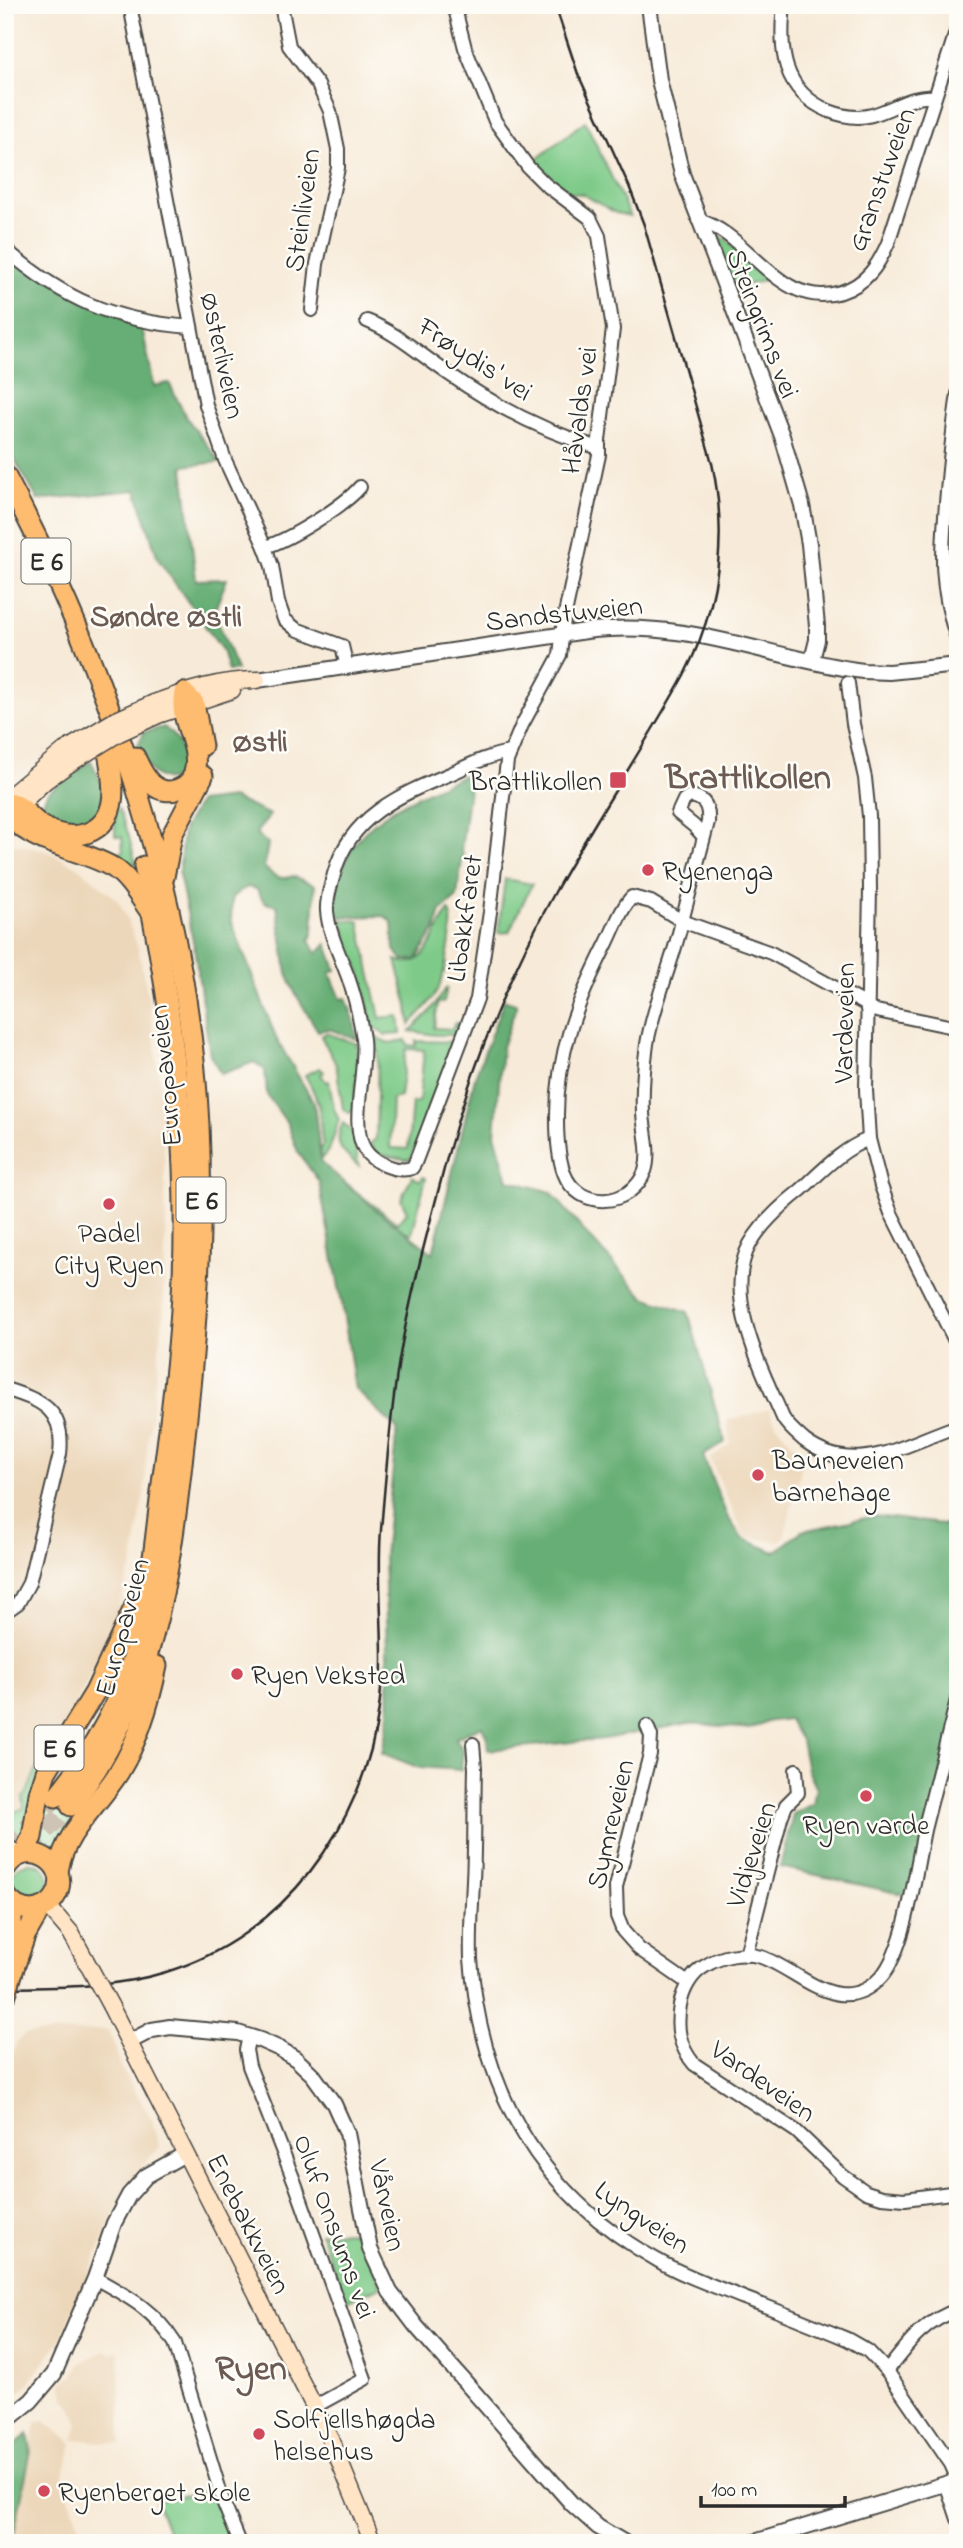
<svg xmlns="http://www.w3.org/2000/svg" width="963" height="2548" viewBox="0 0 963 2548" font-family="'Indie Flower',sans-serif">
  <rect width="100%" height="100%" fill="#fdfcf7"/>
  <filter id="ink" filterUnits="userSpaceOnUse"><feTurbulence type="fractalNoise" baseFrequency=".0143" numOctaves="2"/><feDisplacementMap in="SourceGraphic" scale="14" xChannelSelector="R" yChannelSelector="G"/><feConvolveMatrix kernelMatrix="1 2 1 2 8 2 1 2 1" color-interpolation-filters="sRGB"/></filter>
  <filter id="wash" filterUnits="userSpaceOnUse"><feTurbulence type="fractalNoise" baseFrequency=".00686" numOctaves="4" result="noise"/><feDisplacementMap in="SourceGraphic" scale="28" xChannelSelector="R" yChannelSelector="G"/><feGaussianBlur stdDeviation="1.57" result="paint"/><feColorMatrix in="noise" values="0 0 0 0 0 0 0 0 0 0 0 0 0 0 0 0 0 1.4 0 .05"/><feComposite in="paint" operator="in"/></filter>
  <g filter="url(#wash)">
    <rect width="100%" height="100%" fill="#f7ead8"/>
    <g fill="#ecd7ba">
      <path d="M5 842 47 851 81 869 118 901 127 918 138 948 151 1011 163 1113 166 1219 163 1318 146 1460V1479L133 1563 110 1633 70 1716 33 1773 25 1808 5 1816Z"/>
      <path d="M769 1409 776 1424 792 1444 805 1453 784 1538 777 1542 744 1536 710 1459 730 1444 727 1421Z"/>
      <path d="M109 2030 123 2071 152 2120 159 2147 127 2184 60 2341 25 2388 5 2403V2076L17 2041 25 2034Z"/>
      <path d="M107 2350 109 2353 119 2351 121 2444 74 2439 78 2423 71 2405 65 2399 62 2382 74 2375 80 2363Z"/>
      <path d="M44 2421 73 2443 62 2480 85 2539 96 2543H12L36 2422Z"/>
    </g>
    <g fill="#7eca88" stroke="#547a5a" stroke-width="2" fill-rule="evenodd">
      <path d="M585 121 630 216 616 213 582 194 570 193 559 187 533 162Z"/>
      <path d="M717 233 771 278 731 290 713 235Z"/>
      <path d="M119 809 128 833 142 888 117 865 115 853 123 852 122 837 115 836V815Z"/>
      <path d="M505 879 532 884 509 932 498 933Z"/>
      <path d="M449 910C456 922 445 971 440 985 434 1000 421 1012 410 1024L408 1006 396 960C428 974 435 927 449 910Z"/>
      <path d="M335 920 359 921 380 1018 399 1016 401 1034 385 1035 372 1026 362 978 347 940 345 927 337 926Z"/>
      <path d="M447 987 444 1002 438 1003 434 1028 452 1029 455 1023 459 1024 457 1035H435L410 1031 429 1013Z"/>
      <path d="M326 1033 357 1044 358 1067 353 1111 349 1113 343 1109 336 1064 321 1036Z"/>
      <path d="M368 1034 389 1043 406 1040 408 1045 416 1046V1041L457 1042 410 1160 377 1154 370 1143 376 1139 378 1050 370 1047ZM406 1049 424 1050 419 1102H412L408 1149 390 1148 392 1099 400 1097Z"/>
      <path d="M320 1068 324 1072 321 1074 326 1082 329 1081 334 1109 339 1120C333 1135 334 1146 322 1158L317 1154 323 1144C320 1131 321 1120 319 1108 317 1096 311 1086 305 1075Z"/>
      <path d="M343 1123 352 1131 359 1166C342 1153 332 1144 343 1123Z"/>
      <path d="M317 1161 397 1223 407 1212 401 1199 412 1176 420 1181 423 1177 426 1178 412 1234 395 1227Z"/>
      <path d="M42 1763 24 1835 14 1839 5 1836V1816L24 1808 23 1797 26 1795 38 1765Z"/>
      <path d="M51 1787 54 1795 81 1806 56 1845 40 1838 45 1804Z"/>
      <circle cx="30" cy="1882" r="19"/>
      <path d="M360 2232 381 2286 347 2301 320 2233Z"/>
      <path d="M216 2489 233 2543H172L156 2501Z"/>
    </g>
    <g fill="#66ae74" stroke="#486c50" stroke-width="2">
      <path d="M5 246 65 287 140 318 154 386 169 383 186 417 220 462 183 466 196 580 227 579 214 612 237 670 228 671 222 650 158 559 136 490 38 500 5 443Z"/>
      <path d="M164 727C179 739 195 762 179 781 153 781 147 769 137 747L144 732Z"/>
      <path d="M91 761C96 772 104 784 103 797 100 831 53 839 42 805L47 793Z"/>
      <path d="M471 772 461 850 463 852 457 897 441 911 435 930 416 960H403L394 950 392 923 385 916 334 917C335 823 399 805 471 772Z"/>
      <path d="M232 798 270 815 256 833 268 844 264 867C273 876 280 881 293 876L315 885 313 933 309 941 317 953 327 944 336 970 330 973 341 999 346 998 354 1020 356 1039 329 1029 318 1031 295 993 287 973 277 905C265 905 261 900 257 889L247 887 232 897 231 920 276 1038 314 1103 321 1162 375 1209 433 1253 475 1077 504 1000 517 1004 502 1047 495 1134 508 1180 551 1192 583 1230 644 1297 688 1312 725 1442 703 1456 727 1516 742 1538 775 1552 802 1531 875 1516 958 1526V1714L911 1896 780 1867 793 1814 813 1804 816 1789 807 1770 801 1740 788 1719 765 1722 750 1729 689 1723 604 1739 488 1750 487 1738 482 1726 456 1738 463 1751 461 1770 417 1767 382 1753 389 1713 384 1556 397 1429 355 1389 342 1303 319 1182 298 1152 287 1123 267 1095 265 1070 254 1062 221 1074 210 1055 194 946 179 874 183 830 199 802Z"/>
      <path d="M28 2434 31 2450 12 2543H5V2459L8 2450Z"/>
    </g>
  </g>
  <g filter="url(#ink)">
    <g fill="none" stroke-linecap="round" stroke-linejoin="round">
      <g stroke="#cec4b5" stroke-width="19" stroke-dasharray="19 10" stroke-linecap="butt">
        <path d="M5 1848 39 1817 56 1797"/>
        <path d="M25 1850 71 1806"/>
        <path d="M5 2540 7 2543"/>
      </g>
      <defs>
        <g id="minor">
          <path d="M130 5 206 405 225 460 265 547 272 566 278 602 284 619 296 629 342 646 347 667"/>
          <path d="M281 5 289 46 318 85 330 111 338 149V168L317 264 312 310"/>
          <path d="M454 5 465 48 495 121 528 167 545 184 590 218 599 236 613 329 599 440V455L564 619 560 655 522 725 507 761 490 912 477 999 415 1163 412 1168C398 1173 373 1163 365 1150 349 1125 367 1070 363 1039 360 1018 355 997 348 977 340 955 329 934 327 911 326 898 331 886 334 874 349 817 399 795 450 774 470 765 487 756 509 752"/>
          <path d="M784 5C779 50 782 91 829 111 842 116 858 119 872 115 892 110 913 94 934 97"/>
          <path d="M698 220C750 234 779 311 841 292 866 284 878 266 888 243L958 26"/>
          <path d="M5 249C64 300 113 321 191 327"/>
          <path d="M367 321C397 333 422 356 449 374 495 406 545 432 599 448"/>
          <path d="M958 394C953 426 950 459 947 491 942 551 938 583 958 642"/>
          <path d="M265 547C289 540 344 506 360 487"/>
          <path d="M848 683 853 724 865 778 869 816 870 890 866 1090 869 1139 881 1186 891 1213 958 1347"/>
          <path d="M704 837 694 826 678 813 684 800 690 796C706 798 709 808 708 822L682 921 771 953 867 1005"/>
          <path d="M632 897 651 902 682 921C673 962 654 1002 647 1044 644 1066 642 1090 643 1113 644 1131 651 1153 645 1171 631 1208 578 1211 564 1173 558 1156 557 1138 557 1120 556 1054 577 1002 607 943 614 929 621 908 632 897Z"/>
          <path d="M867 1009 958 1028"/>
          <path d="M869 1139C842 1149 822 1171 801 1190 782 1205 762 1223 750 1244 722 1295 762 1369 783 1418 788 1427 797 1434 805 1441 856 1479 906 1443 958 1426"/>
          <path d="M5 1389C43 1401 65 1410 60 1454L29 1583 18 1603 5 1612"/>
          <path d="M958 1696C947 1741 935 1785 924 1830 916 1868 906 1949 881 1977 840 2021 798 1969 761 1957 743 1951 721 1956 705 1966 691 1974 683 1990 680 2005 676 2028 679 2046 694 2064L796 2131 843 2176 866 2192 882 2197 905 2199 958 2192"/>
          <path d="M647 1726 651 1736 650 1754 616 1887 617 1916 623 1931 639 1949 688 1983"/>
          <path d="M473 1744 475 1768C474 1805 475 1843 473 1880 472 1906 470 1932 471 1959 481 2091 540 2195 657 2260 684 2276 714 2286 744 2298 779 2311 813 2325 847 2339L868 2351 887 2371 951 2464 958 2480"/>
          <path d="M746 1955 781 1818 786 1805 798 1793 796 1770"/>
          <path d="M249 2036 246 2050 249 2066 295 2183 365 2379 314 2407"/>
          <path d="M95 2278C129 2297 153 2309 175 2343L224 2504 240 2543"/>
          <path d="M887 2371C907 2345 925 2320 958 2310"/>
          <path d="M946 2483 958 2519"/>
        </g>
        <g id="tertiary">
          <path d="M649 5 659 80 682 174 782 436 802 505 809 544 817 626V640L812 660"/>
          <path d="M257 680 593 630C692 620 768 658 863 671L889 672 958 665"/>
          <path d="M129 2042 152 2030 170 2027 238 2033 260 2040 280 2049 296 2059 313 2075 334 2104 347 2133 370 2249 390 2292 416 2326 572 2504 598 2527 625 2543"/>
          <path d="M5 2422 31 2401 54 2374 95 2278 114 2223 129 2195 146 2176 185 2154"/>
          <path d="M751 2543 958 2480"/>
        </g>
        <g id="secondary">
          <path d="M154 703C187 691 221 680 257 680"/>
          <path d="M158 715 232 690"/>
          <path d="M5 800 64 751"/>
          <path d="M10 814 45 781 69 764"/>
          <path d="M5 1845 18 1856"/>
          <path d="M47 1905 71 1933 86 1961"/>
          <path d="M110 2005 330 2438 373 2543"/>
        </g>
        <g id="trunk">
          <path d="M5 475C109 672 188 901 199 1125 204 1233 196 1338 184 1445 170 1577 154 1698 71 1806"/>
          <path d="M184 693 194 703 202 746"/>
          <path d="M135 757C140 767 144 778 153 785 168 798 193 788 195 768 199 742 178 720 184 693"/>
          <path d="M5 802C23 803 30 820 45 828 58 835 73 838 87 833 127 818 110 768 105 736"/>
          <path d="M5 809C27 846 80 847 114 868 129 878 139 896 149 910"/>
          <path d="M164 877 172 835 203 776"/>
          <path d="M56 1797C93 1752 122 1700 137 1644 151 1593 156 1529 163 1476 172 1410 180 1343 183 1276 188 1156 176 1037 153 919 150 901 148 884 144 866"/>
          <path d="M23 1854 32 1837 39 1794 46 1772 95 1692 138 1599"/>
          <path d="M5 1869C26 1834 75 1865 55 1897 50 1905 41 1909 32 1910 20 1910 11 1904 5 1894"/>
          <path d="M58 1871C65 1830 98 1806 119 1772 138 1741 150 1701 157 1666"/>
          <path d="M5 1954 12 1928V1903"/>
          <path d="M14 1968 25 1936 41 1908"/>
        </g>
      </defs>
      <use href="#minor" stroke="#4a4845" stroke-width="16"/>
      <use href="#tertiary" stroke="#4a4845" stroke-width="18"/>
      <use href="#secondary" stroke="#4a4845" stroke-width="19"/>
      <use href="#trunk" stroke="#4a4845" stroke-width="23"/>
      <use href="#minor" stroke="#fff" stroke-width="12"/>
      <use href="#tertiary" stroke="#fff" stroke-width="14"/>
      <use href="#secondary" stroke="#ffe4c6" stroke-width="16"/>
      <use href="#trunk" stroke="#febc70" stroke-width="19"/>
      <path stroke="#2b2b2b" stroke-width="2.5" d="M5 1988C59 1987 115 1988 166 1972 282 1937 364 1826 379 1708 387 1649 376 1589 381 1530 386 1473 390 1416 399 1360 411 1291 430 1222 448 1154 473 1063 509 975 555 892 596 818 643 749 684 675 719 608 728 537 712 463L644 225 629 186 578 74 555 5"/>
      <defs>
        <g id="secondary-bridge">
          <path d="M64 751 114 721 154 703"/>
          <path d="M69 764 119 733 158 715"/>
          <path d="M86 1961 110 2005"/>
        </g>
        <path id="trunk-bridge" d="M5 1997 14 1968"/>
      </defs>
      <use href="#secondary-bridge" stroke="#4a4845" stroke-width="19" stroke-linecap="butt"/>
      <use href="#trunk-bridge" stroke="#4a4845" stroke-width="23" stroke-linecap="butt"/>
      <use href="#secondary-bridge" stroke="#ffe4c6" stroke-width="16"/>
      <use href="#trunk-bridge" stroke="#febc70" stroke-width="19"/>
    </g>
  </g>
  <g fill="#d1495b" stroke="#fdfcf7" stroke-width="2.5">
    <rect x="609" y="771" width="18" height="18" rx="3.5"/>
    <circle cx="648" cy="870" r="7"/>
    <circle cx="109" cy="1204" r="7"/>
    <circle cx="758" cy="1475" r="7"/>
    <circle cx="237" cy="1674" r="7"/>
    <circle cx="866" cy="1796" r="7"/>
    <circle cx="259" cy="2434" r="7"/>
    <circle cx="44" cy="2491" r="7"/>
  </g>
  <g text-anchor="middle" stroke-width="5" stroke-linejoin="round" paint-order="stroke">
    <g fill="#fdfcf7" stroke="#6a6a68" stroke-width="2">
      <rect x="21.5" y="538.5" width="49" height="45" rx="5"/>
      <rect x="176.5" y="1177.5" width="49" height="45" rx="5"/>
      <rect x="34.5" y="1725.5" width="49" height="45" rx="5"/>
    </g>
    <g font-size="26" font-weight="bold" fill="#2b2b2b">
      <text x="46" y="570">E 6</text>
      <text x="201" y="1209">E 6</text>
      <text x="59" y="1757">E 6</text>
    </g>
    <g font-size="28" fill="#2b2b2b" stroke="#fdfcf7">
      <text transform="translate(880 179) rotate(-70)" y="10">Granstuveien</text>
      <text transform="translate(301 210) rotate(-82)" y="10">Steinliveien</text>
      <text transform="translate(764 323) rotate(69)" y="10">Steingrims vei</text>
      <text transform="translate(224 355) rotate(78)" y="10">Østerliveien</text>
      <text transform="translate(476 358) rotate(33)" y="10">Frøydis' vei</text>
      <text transform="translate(578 410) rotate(-82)" y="10">Håvalds vei</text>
      <text transform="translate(564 612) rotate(-6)" y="10">Sandstuveien</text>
      <text transform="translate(463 918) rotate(-82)" y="10">Libakkfaret</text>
      <text transform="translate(843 1023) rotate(-89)" y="10">Vardeveien</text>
      <text transform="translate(164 1076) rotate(-96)" y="10">Europaveien</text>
      <text transform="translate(121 1627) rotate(-75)" y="10">Europaveien</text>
      <text transform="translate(609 1824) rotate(-77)" y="10">Symreveien</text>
      <text transform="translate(750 1854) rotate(-72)" y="10">Vidjeveien</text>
      <text transform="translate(764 2080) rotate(35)" y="10">Vardeveien</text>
      <text transform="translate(389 2205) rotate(78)" y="10">Vårveien</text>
      <text transform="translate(643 2216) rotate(34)" y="10">Lyngveien</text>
      <text transform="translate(250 2223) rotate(63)" y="10">Enebakkveien</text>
      <text transform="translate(336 2226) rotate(70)" y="10">Oluf Onsums vei</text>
    </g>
    <g font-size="28" fill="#2b2b2b" stroke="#fdfcf7" text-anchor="start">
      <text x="602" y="790" text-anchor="end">Brattlikollen</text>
      <text x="662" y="880">Ryenenga</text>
      <text x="109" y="1242" text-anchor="middle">Padel<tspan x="109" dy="32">City Ryen</tspan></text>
      <text x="772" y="1469">Bauneveien<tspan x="772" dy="32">barnehage</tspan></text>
      <text x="251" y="1684">Ryen Veksted</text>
      <text x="866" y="1834" text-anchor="middle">Ryen varde</text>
      <text x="273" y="2428">Solfjellshøgda<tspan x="273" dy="32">helsehus</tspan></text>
      <text x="58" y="2501">Ryenberget skole</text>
    </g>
    <g font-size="30" font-weight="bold" fill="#6c5b53" stroke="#fdfcf7">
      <text x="166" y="626">Søndre Østli</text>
      <text x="260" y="751">Østli</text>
    </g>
    <g font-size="35" font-weight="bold" fill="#6c5b53" stroke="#fdfcf7">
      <text x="748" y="788">Brattlikollen</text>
      <text x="251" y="2379">Ryen</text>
    </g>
  </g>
  <rect width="963" height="2548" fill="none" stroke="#fdfcf7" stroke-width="28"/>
  <path d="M701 2496v10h144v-10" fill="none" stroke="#2b2b2b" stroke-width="3.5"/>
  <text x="711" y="2496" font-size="21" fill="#2b2b2b" stroke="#fdfcf7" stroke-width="5" paint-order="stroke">100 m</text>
</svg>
